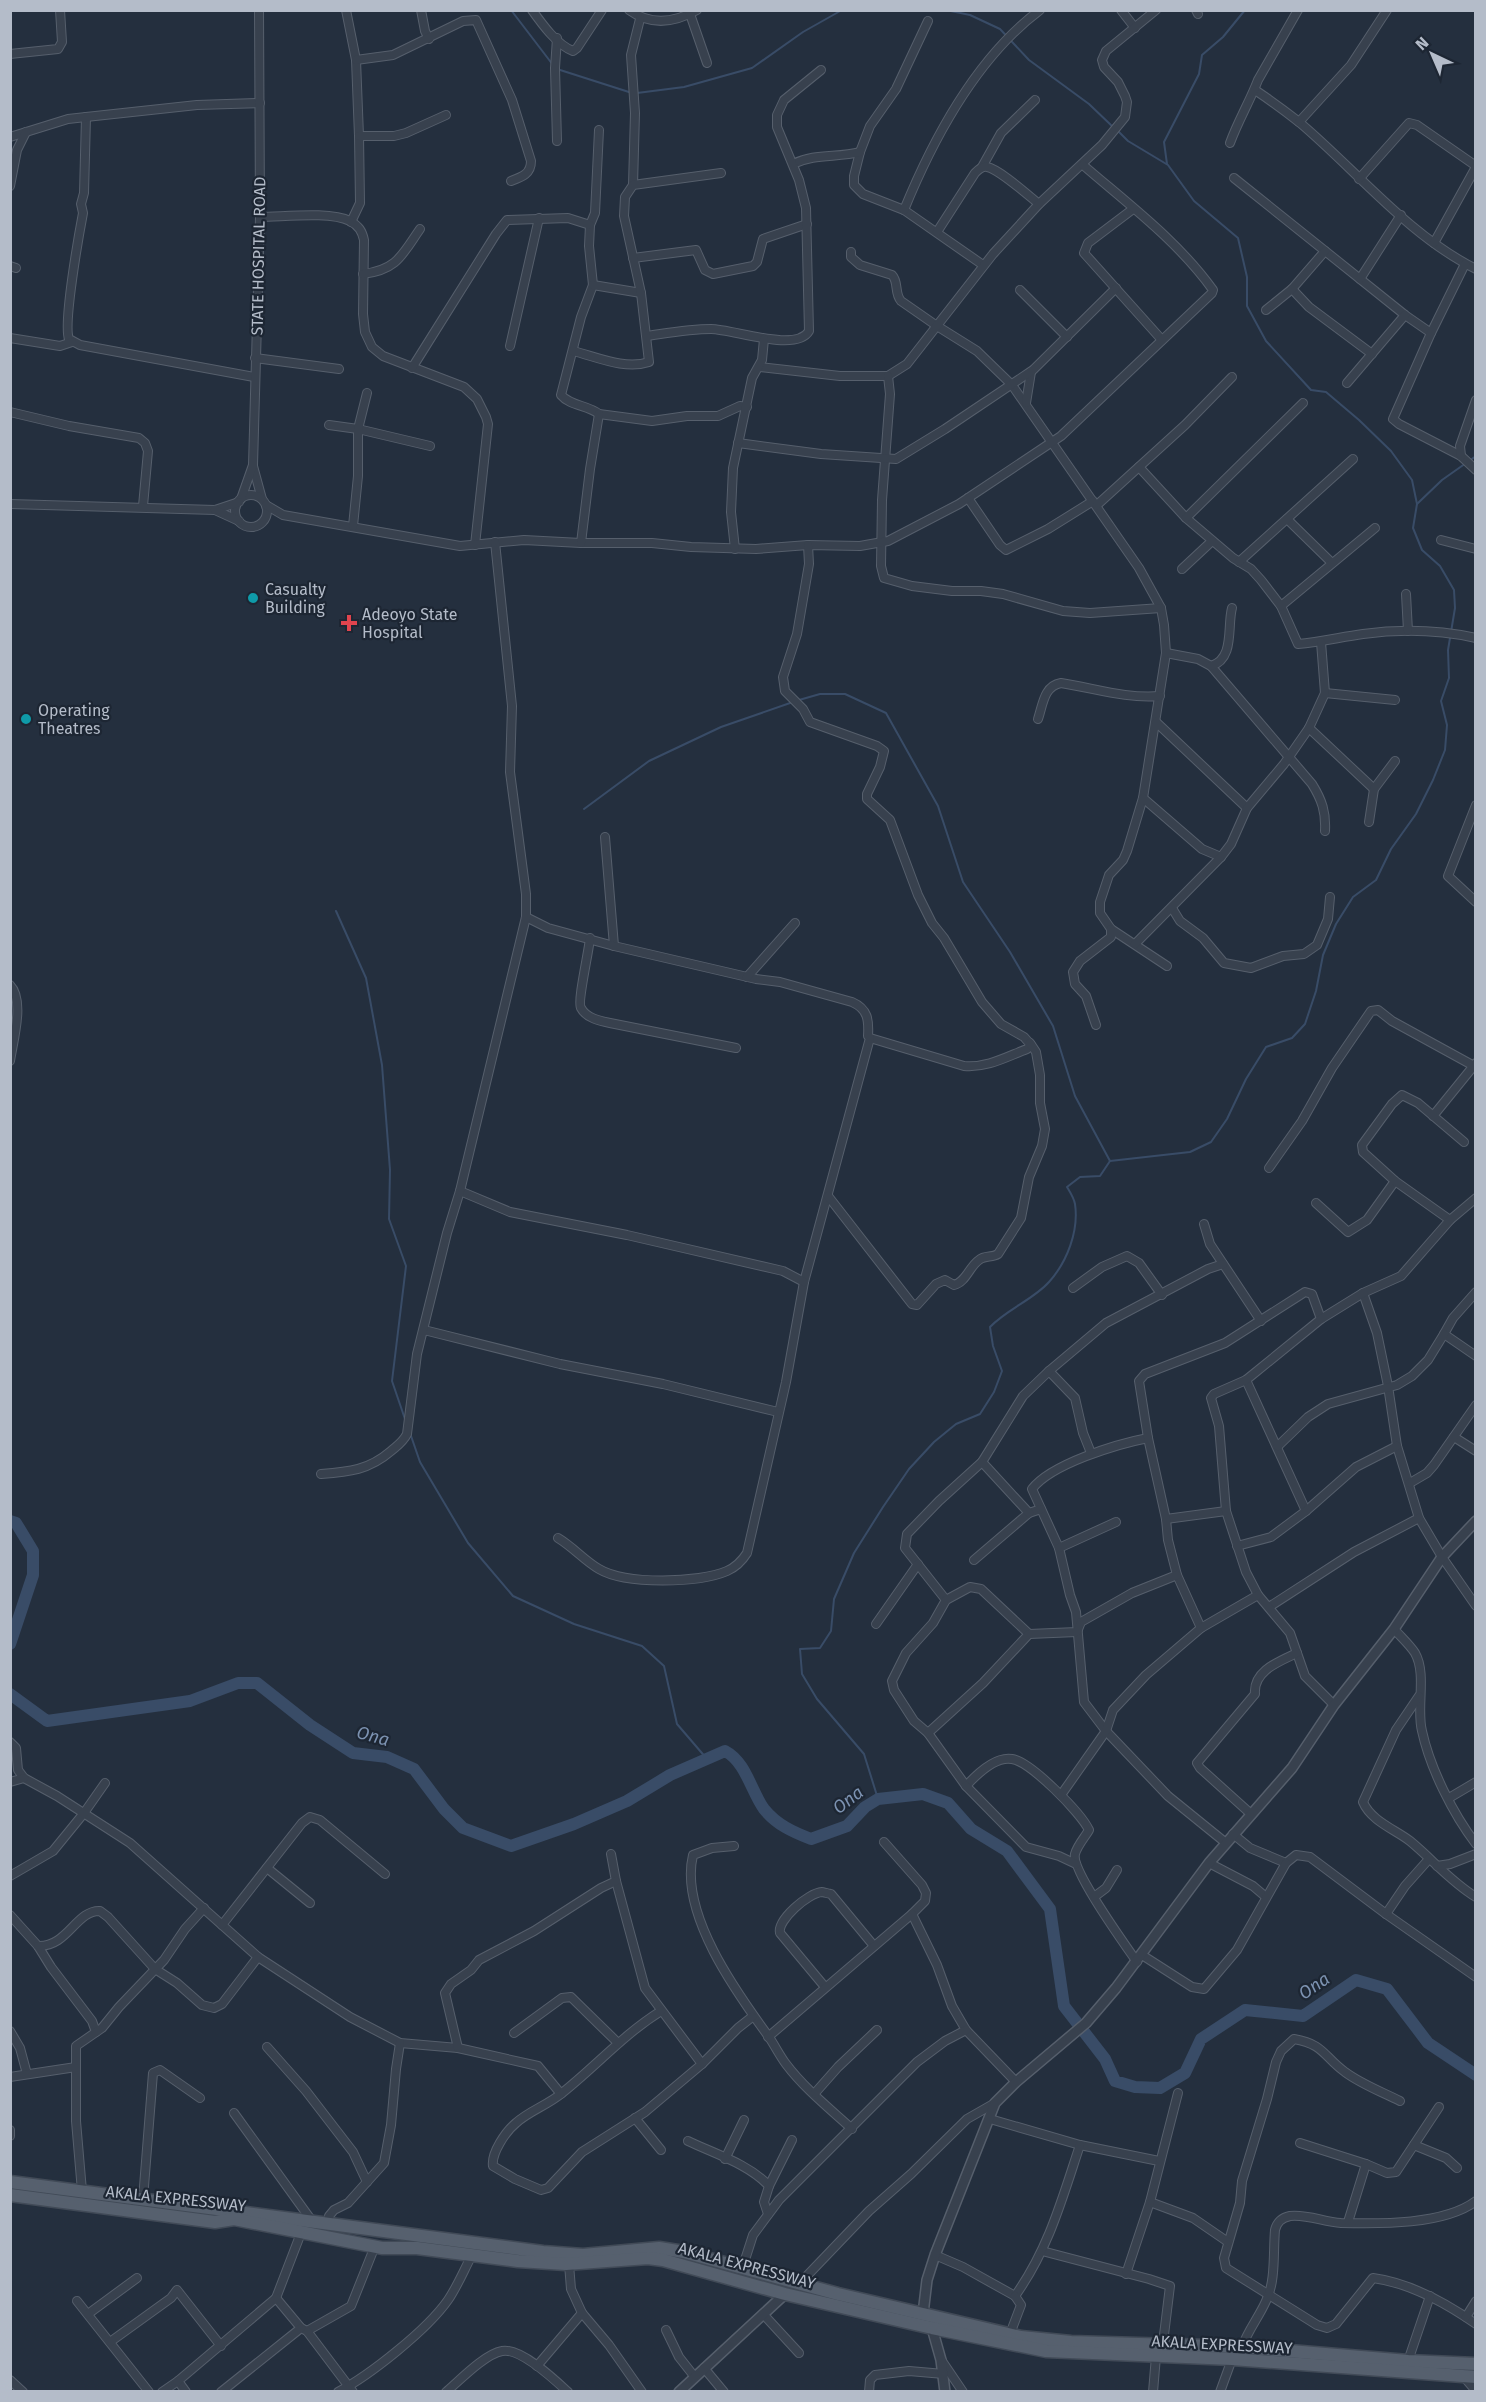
<svg xmlns="http://www.w3.org/2000/svg" width="1486" height="2402" viewBox="0 0 1486 2402" font-family="'Fira Sans',sans-serif">
  <rect width="100%" height="100%" fill="#242f3e"/>
  <g fill="none" stroke-linecap="round" stroke-linejoin="round">
    <g stroke="#394c67" stroke-width="2">
      <path d="M511 10 553 65"/>
      <path d="M946 10 970 15 1000 29 1029 60 1089 104 1113 127"/>
      <path d="M557 69 632 93"/>
      <path d="M637 93 684 87 752 68 803 32 842 10"/>
      <path d="M1167 164 1164 142 1199 74 1202 55 1223 37 1245 10"/>
      <path d="M1417 504 1442 480 1476 456"/>
      <path d="M799 700 820 694H845L886 713 938 806 963 882 1010 952 1053 1026 1075 1096 1110 1161"/>
      <path d="M584 809 649 761 721 727 793 702"/>
      <path d="M336 911 366 978 382 1065 390 1170 389 1219 406 1266 392 1381 406 1422"/>
      <path d="M410 1433 420 1462 468 1543 513 1596 574 1624 642 1646 664 1666 677 1724 707 1759"/>
      <path d="M878 1799 864 1754 817 1699 802 1674 800 1649 820 1648 831 1631 834 1599 854 1553 883 1507 909 1469 934 1442 956 1424 980 1414 994 1392 1002 1371 993 1346 990 1327C1007 1309 1033 1300 1049 1282 1067 1262 1079 1231 1075 1204 1074 1198 1070 1192 1067 1187L1080 1177 1100 1176 1110 1161 1190 1152 1211 1142 1227 1119 1246 1079 1266 1047 1292 1038 1305 1024 1316 991 1323 955 1336 924 1353 897 1376 880 1391 849 1416 814 1433 780 1445 750 1447 725 1441 701 1449 678 1448 650 1455 608 1454 590 1440 566 1422 550 1413 528 1417 504 1412 480 1391 451 1359 420 1326 392 1311 390 1266 341 1247 306V277L1238 238 1194 201 1168 165 1128 141 1117 130"/>
    </g>
    <g stroke="#394c67" stroke-width="12">
      <path d="M10 1521 16 1523 33 1551V1575L10 1644"/>
      <path d="M10 1694 47 1721 190 1701 238 1683H257L310 1725 353 1753 387 1757 414 1769 444 1809 463 1828 511 1846 574 1824 627 1801 670 1775 725 1751C746 1762 751 1791 764 1809 777 1825 793 1832 811 1839L847 1826 865 1807 878 1799 923 1794 948 1803 971 1829 1007 1851 1050 1909 1064 2006 1105 2059 1115 2081 1135 2087 1160 2088 1185 2073 1201 2039 1245 2010 1303 2016 1356 1980 1387 1989 1428 2043 1476 2075"/>
    </g>
    <defs>
      <g id="minor">
        <path d="M346 10 356 60 359 136 360 203 351 222"/>
        <path d="M421 10 425 31 429 39"/>
        <path d="M532 10C542 24 557 45 573 51L577 48 602 10"/>
        <path d="M629 10C651 26 674 23 697 10"/>
        <path d="M1121 10 1135 28"/>
        <path d="M1196 10 1198 14"/>
        <path d="M690 14 707 63"/>
        <path d="M928 21 896 89 870 126 860 152 854 176V185L863 194 904 210 983 265"/>
        <path d="M557 38 555 68 557 141"/>
        <path d="M10 54 58 49 62 42 60 10"/>
        <path d="M356 60 393 55 463 21 476 20 512 100 531 161C531 174 522 177 511 181"/>
        <path d="M1255 90C1270 100 1285 111 1299 122 1356 170 1409 236 1476 269"/>
        <path d="M86 117 84 193 81 204 83 213C79 234 63 324 69 339L80 345 254 377"/>
        <path d="M1299 122 1351 65 1387 10"/>
        <path d="M599 130 595 213 590 225 589 246 593 285 581 317 561 395C570 406 588 405 599 414L652 421 687 416H718L740 406 747 407"/>
        <path d="M359 136H394L406 133 446 115"/>
        <path d="M10 137 68 119 86 117 197 105 260 103"/>
        <path d="M1230 143C1238 121 1250 101 1258 80L1298 10"/>
        <path d="M793 164C815 153 837 158 860 152"/>
        <path d="M982 167 1001 133 1035 100"/>
        <path d="M1234 178 1405 315 1431 333"/>
        <path d="M1359 179 1409 123 1417 125 1476 166"/>
        <path d="M633 185 635 113 631 55 640 19"/>
        <path d="M10 186 17 150 26 132"/>
        <path d="M1133 209 1088 243 1084 253 1162 340"/>
        <path d="M904 210C933 139 977 57 1040 10"/>
        <path d="M260 217C283 217 330 211 350 221 359 226 362 231 364 240L363 314 365 332 372 347 383 356 464 387 477 399 486 417 488 424 475 545"/>
        <path d="M937 232 975 173C978 170 982 166 987 167 999 169 1029 196 1039 204"/>
        <path d="M1434 243 1476 167"/>
        <path d="M851 252V257L860 265 892 275C899 282 894 293 901 301L937 326 977 351 1012 385 1139 568 1161 608 1164 625 1166 653 1143 798 1127 851 1123 860 1109 875 1100 902V913L1111 929 1167 966"/>
        <path d="M633 258 696 250 705 270 713 274 753 266 757 262 763 239 807 224"/>
        <path d="M1465 264 1431 333 1393 419 1399 424 1461 456 1476 470"/>
        <path d="M10 266 16 268"/>
        <path d="M363 274C397 270 402 255 420 229"/>
        <path d="M1360 279 1401 215"/>
        <path d="M593 285 641 293"/>
        <path d="M1292 289 1309 307 1372 354"/>
        <path d="M1020 290 1067 337"/>
        <path d="M1266 310 1292 289 1325 251"/>
        <path d="M647 336C668 333 690 329 711 329 733 329 796 353 809 331L806 208 799 180 777 127V115L784 100 821 70"/>
        <path d="M10 338 60 346 72 342"/>
        <path d="M510 346 539 218"/>
        <path d="M573 351C597 357 625 370 649 362L641 293 624 216 625 197 633 185 721 173"/>
        <path d="M255 358 339 369"/>
        <path d="M760 367 840 376H888L907 364 993 254 1039 204 1102 145 1125 117 1127 102 1125 96 1118 82 1104 67 1102 60 1106 51 1156 10"/>
        <path d="M412 368 496 234 507 220 568 218 590 225"/>
        <path d="M888 376 890 394 882 500 881 566 884 578 912 586 952 591H981L1003 594 1063 611 1090 613 1161 608"/>
        <path d="M1347 383 1405 315"/>
        <path d="M1026 403 1031 372"/>
        <path d="M10 412 69 426 139 438 145 443 148 451 143 506"/>
        <path d="M329 425 358 429 430 446"/>
        <path d="M738 443 821 454 896 459 945 429 1033 370 1116 288"/>
        <path d="M1461 456 1460 446 1476 400"/>
        <path d="M253 466 262 499"/>
        <path d="M1139 467 1186 518 1233 558 1251 569 1261 580 1281 606 1298 644C1321 642 1341 637 1363 634 1400 629 1439 630 1476 638"/>
        <circle cx="251" cy="511" r="16"/>
        <path d="M968 498 1000 545 1006 550 1048 529 1093 501"/>
        <path d="M241 499 253 465 260 217 259 10"/>
        <path d="M10 504 215 510 239 502"/>
        <path d="M266 505 283 515 460 546 524 540 581 543H652L691 547 756 549 808 545 860 546 888 541 959 504 1061 436 1212 293 1213 290C1178 241 1128 204 1083 165"/>
        <path d="M1097 505 1185 425 1232 377"/>
        <path d="M215 510 239 521"/>
        <path d="M1186 518 1303 403"/>
        <path d="M1287 519 1332 563"/>
        <path d="M353 526 358 476V429L367 393"/>
        <path d="M1441 540 1476 549"/>
        <path d="M581 543 590 469 599 414"/>
        <path d="M808 545 809 564 797 634 783 677 785 691 803 709 810 722 877 746 884 751 880 767 867 794V799L890 820 918 895 932 923 944 938 982 1002 1001 1024 1024 1037 1031 1045 1027 1049C1006 1057 987 1068 964 1066L870 1038"/>
        <path d="M735 549 731 512 733 468 752 378 762 360 764 339"/>
        <path d="M1239 562 1353 459"/>
        <path d="M1182 569 1212 541"/>
        <path d="M1406 594 1408 631"/>
        <path d="M1281 606 1375 528"/>
        <path d="M1166 653 1198 659 1211 666 1312 784C1322 800 1326 812 1325 831"/>
        <path d="M1211 666C1235 659 1227 626 1232 608"/>
        <path d="M1325 693 1395 700"/>
        <path d="M1038 719C1043 704 1044 686 1061 683 1094 688 1126 699 1160 696"/>
        <path d="M1156 722 1247 808"/>
        <path d="M1309 728 1374 789"/>
        <path d="M1143 798 1202 849 1221 857"/>
        <path d="M1476 805 1448 876 1476 902"/>
        <path d="M1369 822 1374 789 1395 761"/>
        <path d="M605 837 614 946"/>
        <path d="M1172 908 1180 921 1203 938 1224 963 1251 968 1283 956 1304 954 1317 945 1328 919 1330 897"/>
        <path d="M526 917 548 928 614 946 756 979 780 982 852 1002C868 1009 869 1020 868 1036L870 1038 804 1282 786 1382 747 1553C742 1561 736 1567 727 1571 699 1583 626 1585 599 1569 585 1561 573 1547 558 1538"/>
        <path d="M590 938C589 951 577 1002 581 1008 586 1018 600 1021 610 1023L736 1048"/>
        <path d="M1135 944 1221 857 1231 844 1247 808 1284 764 1309 728 1325 693 1321 642"/>
        <path d="M747 977 795 923"/>
        <path d="M10 985C25 1000 13 1041 10 1061"/>
        <path d="M1096 1025 1086 996 1075 984 1073 972 1080 961 1111 937V929"/>
        <path d="M1433 1116 1476 1063"/>
        <path d="M1269 1168 1302 1121 1332 1068 1371 1011 1378 1010 1392 1021 1474 1066"/>
        <path d="M460 1191 510 1212 627 1235 783 1271 804 1282"/>
        <path d="M828 1196 912 1304 917 1305 936 1284 945 1280 954 1285C966 1282 969 1267 979 1260 985 1255 992 1258 998 1254L1021 1218 1029 1177 1042 1146 1045 1129 1040 1103V1075L1036 1052 1030 1043"/>
        <path d="M1316 1203 1348 1232 1367 1220 1395 1181"/>
        <path d="M1450 1220 1395 1181 1363 1152 1362 1145 1392 1104 1402 1095 1418 1103 1464 1142"/>
        <path d="M1204 1224 1210 1244 1261 1321"/>
        <path d="M1073 1288 1102 1267 1127 1256 1139 1263 1162 1295"/>
        <path d="M1476 1292 1453 1318 1444 1334 1476 1356"/>
        <path d="M1363 1293 1377 1333 1388 1386 1397 1446 1419 1518 1442 1557 1476 1606"/>
        <path d="M424 1330 560 1364 663 1384 778 1412"/>
        <path d="M1049 1371 1075 1398 1083 1433 1091 1453"/>
        <path d="M1246 1380 1306 1511"/>
        <path d="M1454 1437 1476 1451"/>
        <path d="M1148 1438C1117 1444 1051 1464 1032 1489L1059 1548 1070 1595 1076 1612 1084 1702 1106 1731 1168 1796 1226 1843"/>
        <path d="M1278 1446 1308 1417 1328 1404 1397 1385 1412 1376 1428 1360 1444 1334"/>
        <path d="M982 1462 1023 1396 1049 1371 1106 1323 1208 1269 1223 1264"/>
        <path d="M321 1474C349 1472 369 1470 391 1451 398 1445 403 1442 407 1434L417 1354 447 1233 460 1191 526 917V894L510 772 512 706 495 542"/>
        <path d="M1410 1483 1427 1473 1434 1465 1476 1405"/>
        <path d="M1166 1519 1226 1511"/>
        <path d="M1237 1546 1271 1537 1306 1511 1356 1467 1397 1446"/>
        <path d="M1059 1548 1116 1522"/>
        <path d="M974 1560 1029 1513 1041 1509"/>
        <path d="M946 1600 905 1548 907 1534 939 1501 982 1462 1029 1513"/>
        <path d="M1269 1607 1354 1552 1419 1518"/>
        <path d="M876 1624 918 1564"/>
        <path d="M1201 1628 1177 1575 1168 1540 1166 1519 1148 1438 1139 1381 1145 1374 1225 1343 1305 1292 1312 1294 1321 1319"/>
        <path d="M1394 1629C1401 1637 1410 1645 1415 1653 1427 1674 1416 1708 1422 1731 1430 1768 1453 1814 1476 1844"/>
        <path d="M1029 1634 981 1589 970 1587 946 1600 933 1623 906 1653 892 1681 894 1690 914 1721 928 1733 966 1786C976 1775 995 1756 1012 1759 1031 1762 1081 1813 1089 1830 1085 1837 1077 1846 1075 1854 1071 1870 1126 1946 1137 1962"/>
        <path d="M1419 1696 1396 1730 1363 1802C1371 1821 1396 1830 1410 1841 1432 1859 1451 1882 1476 1897"/>
        <path d="M1334 1705 1305 1676 1290 1633 1258 1595 1246 1572 1226 1511 1219 1426 1211 1398 1214 1394 1246 1380 1321 1319 1363 1293 1401 1276 1450 1220 1476 1198"/>
        <path d="M928 1733 983 1683 1029 1634 1077 1632 1081 1622 1132 1593 1177 1575"/>
        <path d="M10 1742 16 1748 18 1770 24 1778 57 1796 130 1843 258 1957 350 2017 400 2043 458 2048 538 2066 561 2094"/>
        <path d="M10 1782 24 1778"/>
        <path d="M966 1786 1026 1847 1059 1856 1076 1864"/>
        <path d="M1061 1795 1106 1731 1113 1710 1146 1675 1201 1628 1258 1595"/>
        <path d="M1449 1798 1476 1782"/>
        <path d="M1251 1814 1200 1768 1197 1763 1255 1694C1253 1671 1278 1662 1297 1653"/>
        <path d="M1233 1834 1250 1848 1286 1863 1296 1855 1310 1857 1386 1914 1476 1977"/>
        <path d="M884 1842 922 1885 926 1893 925 1901 912 1914"/>
        <path d="M734 1846 712 1848 693 1855C679 1913 736 1992 769 2037 775 2046 780 2056 786 2064 804 2088 830 2109 852 2129"/>
        <path d="M611 1854 616 1881 645 1988 702 2064"/>
        <path d="M1209 1863 1253 1886 1266 1897"/>
        <path d="M1437 1866 1450 1864 1476 1854"/>
        <path d="M267 1868 310 1903"/>
        <path d="M10 1876 53 1851 84 1813 105 1783"/>
        <path d="M1094 1897 1106 1888 1117 1870"/>
        <path d="M1386 1914 1405 1886 1429 1859"/>
        <path d="M10 1915 38 1946 51 1967 92 2021 96 2032"/>
        <path d="M222 1925 302 1823 310 1817 320 1820 385 1874"/>
        <path d="M38 1946C68 1947 76 1910 100 1911L108 1917 155 1969 177 1983 202 2005 214 2008 222 2004 258 1957"/>
        <path d="M1142 1955 1192 1987 1204 1989 1237 1950 1286 1863"/>
        <path d="M825 1987 780 1933C777 1920 808 1893 822 1892 823 1892 830 1894 831 1894L874 1946"/>
        <path d="M661 2011C624 2034 596 2066 562 2093 548 2105 529 2111 516 2123 506 2131 491 2153 493 2166L515 2179 541 2190 548 2188 582 2152 645 2112 702 2064 738 2028 752 2017"/>
        <path d="M10 2031 20 2048 27 2074"/>
        <path d="M514 2033 562 1998 571 1997 618 2043"/>
        <path d="M768 2037 912 1914 937 1965 952 2006 966 2030 1016 2082"/>
        <path d="M267 2047 306 2091 353 2152 367 2182"/>
        <path d="M458 2048 445 1993 451 1984 471 1970 479 1960 534 1931 601 1888 616 1881"/>
        <path d="M10 2077 76 2067"/>
        <path d="M815 2093 838 2067 877 2030"/>
        <path d="M1400 2101C1382 2092 1361 2084 1345 2072 1324 2057 1324 2044 1294 2039L1281 2051 1276 2062 1267 2099 1242 2181 1240 2203 1224 2258 1226 2268 1317 2325 1327 2328 1336 2324 1373 2278C1410 2283 1446 2303 1476 2324"/>
        <path d="M234 2113 312 2221"/>
        <path d="M635 2118 661 2150"/>
        <path d="M990 2119 1080 2145 1159 2161"/>
        <path d="M10 2130V2136"/>
        <path d="M688 2141C715 2154 749 2164 769 2186L764 2202 768 2214"/>
        <path d="M1300 2143 1366 2164"/>
        <path d="M1414 2145 1446 2158 1457 2168"/>
        <path d="M725 2159 744 2120"/>
        <path d="M769 2186 792 2140"/>
        <path d="M82 2191 76 2121V2046L102 2028 119 2007 164 1960 185 1929 204 1908"/>
        <path d="M143 2199 153 2073 160 2070 200 2098"/>
        <path d="M1150 2202 1193 2218 1228 2242"/>
        <path d="M329 2222V2216L334 2210 348 2203 384 2163 391 2125 396 2069 400 2043"/>
        <path d="M1348 2222 1366 2164 1387 2173 1396 2172 1439 2107"/>
        <path d="M1042 2251 1149 2279 1170 2286 1163 2343"/>
        <path d="M935 2255 963 2267 1015 2296C1049 2248 1062 2199 1080 2145"/>
        <path d="M569 2264 571 2289 582 2313"/>
        <path d="M742 2269 753 2235 779 2200 917 2062 945 2041 966 2030"/>
        <path d="M1126 2274 1150 2202 1178 2093"/>
        <path d="M800 2283 869 2211 911 2174 967 2119 995 2103"/>
        <path d="M276 2298 301 2233"/>
        <path d="M77 2301 149 2392"/>
        <path d="M88 2314 137 2278"/>
        <path d="M763 2314 799 2353"/>
        <path d="M1466 2317 1476 2301"/>
        <path d="M666 2330 679 2357 694 2376"/>
        <path d="M307 2331 351 2306 375 2246"/>
        <path d="M1010 2334 1021 2305 1015 2296"/>
        <path d="M110 2342 171 2298 177 2290 221 2346"/>
        <path d="M1242 2347C1248 2330 1259 2317 1266 2301 1276 2281 1273 2252 1275 2230 1277 2222 1281 2218 1290 2216 1307 2214 1324 2222 1341 2223 1380 2224 1444 2225 1476 2201"/>
        <path d="M942 2361 963 2392"/>
        <path d="M1408 2361 1430 2296"/>
        <path d="M537 2366 582 2313 609 2345 642 2392"/>
        <path d="M704 2368 724 2392"/>
        <path d="M1464 2377 1476 2391"/>
        <path d="M10 2380 23 2392"/>
        <path d="M178 2381 186 2392"/>
        <path d="M162 2392 178 2381 276 2298 301 2328 307 2331 353 2392"/>
        <path d="M221 2392 301 2328"/>
        <path d="M338 2392C370 2375 427 2330 448 2300 457 2287 464 2270 472 2255"/>
        <path d="M446 2392C460 2380 485 2354 502 2351 520 2347 555 2380 568 2392"/>
        <path d="M869 2392 870 2380 875 2375 909 2371 944 2374"/>
        <path d="M1153 2392 1156 2356"/>
        <path d="M1220 2392 1232 2359"/>
      </g>
      <g id="tertiary">
        <path d="M923 2314 927 2280 935 2255 995 2103 1016 2082 1086 2023 1116 1988 1209 1863 1292 1768 1334 1705 1394 1629 1442 1557 1476 1521"/>
        <path d="M932 2328 941 2360 945 2392"/>
        <path d="M679 2392 785 2294"/>
      </g>
      <g id="primary">
        <path d="M10 2182 543 2252 583 2255 659 2248 684 2252 838 2294 1021 2337 1071 2342 1242 2347 1408 2361 1476 2364"/>
        <path d="M10 2195 215 2222 234 2219 382 2248H417L518 2261 566 2264 648 2258 663 2260 785 2294 932 2328 1046 2351 1232 2359 1476 2377"/>
      </g>
    </defs>
    <use href="#minor" stroke="#565f6c" stroke-width="10"/>
    <use href="#tertiary" stroke="#565f6c" stroke-width="12"/>
    <use href="#primary" stroke="#414a57" stroke-width="15"/>
    <use href="#minor" stroke="#38414e" stroke-width="8"/>
    <use href="#tertiary" stroke="#38414e" stroke-width="9"/>
    <use href="#primary" stroke="#56606e" stroke-width="12"/>
  </g>
  <g fill="#0f9aa8" stroke="#1d2633" stroke-width="2">
    <circle cx="253" cy="598" r="6"/>
    <circle cx="26" cy="719" r="6"/>
  </g>
  <path fill="#e0444e" stroke="#1d2633" stroke-width="2" d="M346 614h6v6h6v6h-6v6h-6v-6h-6v-6h6z"/>
  <g text-anchor="middle" stroke-width="4.5" stroke-linejoin="round" paint-order="stroke">
    <g font-size="16" fill="#b4bcc9" stroke="#1d2633">
      <text transform="translate(258 256) rotate(-89)" y="6">STATE HOSPITAL ROAD</text>
      <text transform="translate(176 2198) rotate(6)" y="6">AKALA EXPRESSWAY</text>
      <text transform="translate(747 2265) rotate(15)" y="6">AKALA EXPRESSWAY</text>
      <text transform="translate(1222 2344) rotate(3)" y="6">AKALA EXPRESSWAY</text>
    </g>
    <g font-size="16" fill="#b4bcc9" stroke="#1d2633" text-anchor="start">
      <text x="265" y="595">Casualty<tspan x="265" dy="18">Building</tspan></text>
      <text x="362" y="620">Adeoyo State<tspan x="362" dy="18">Hospital</tspan></text>
      <text x="38" y="716">Operating<tspan x="38" dy="18">Theatres</tspan></text>
    </g>
    <g font-size="18" font-style="italic" fill="#7c92b1" stroke="#1d2633">
      <text transform="translate(373 1736) rotate(15)" y="6">Ona</text>
      <text transform="translate(848 1800) rotate(-37)" y="6">Ona</text>
      <text transform="translate(1314 1986) rotate(-34)" y="6">Ona</text>
    </g>
  </g>
  <rect width="1486" height="2402" fill="none" stroke="#b4bcc9" stroke-width="24"/>
  <g transform="translate(1432 54) rotate(316)" stroke="#1d2633" stroke-width="4.5" paint-order="stroke">
  <path d="M0-4.5L10 22L0 15L-10 22Z" fill="#b4bcc9"/>
  <text y="-9" font-size="16" font-weight="bold" text-anchor="middle" fill="#b4bcc9">N</text>
  </g>
</svg>
